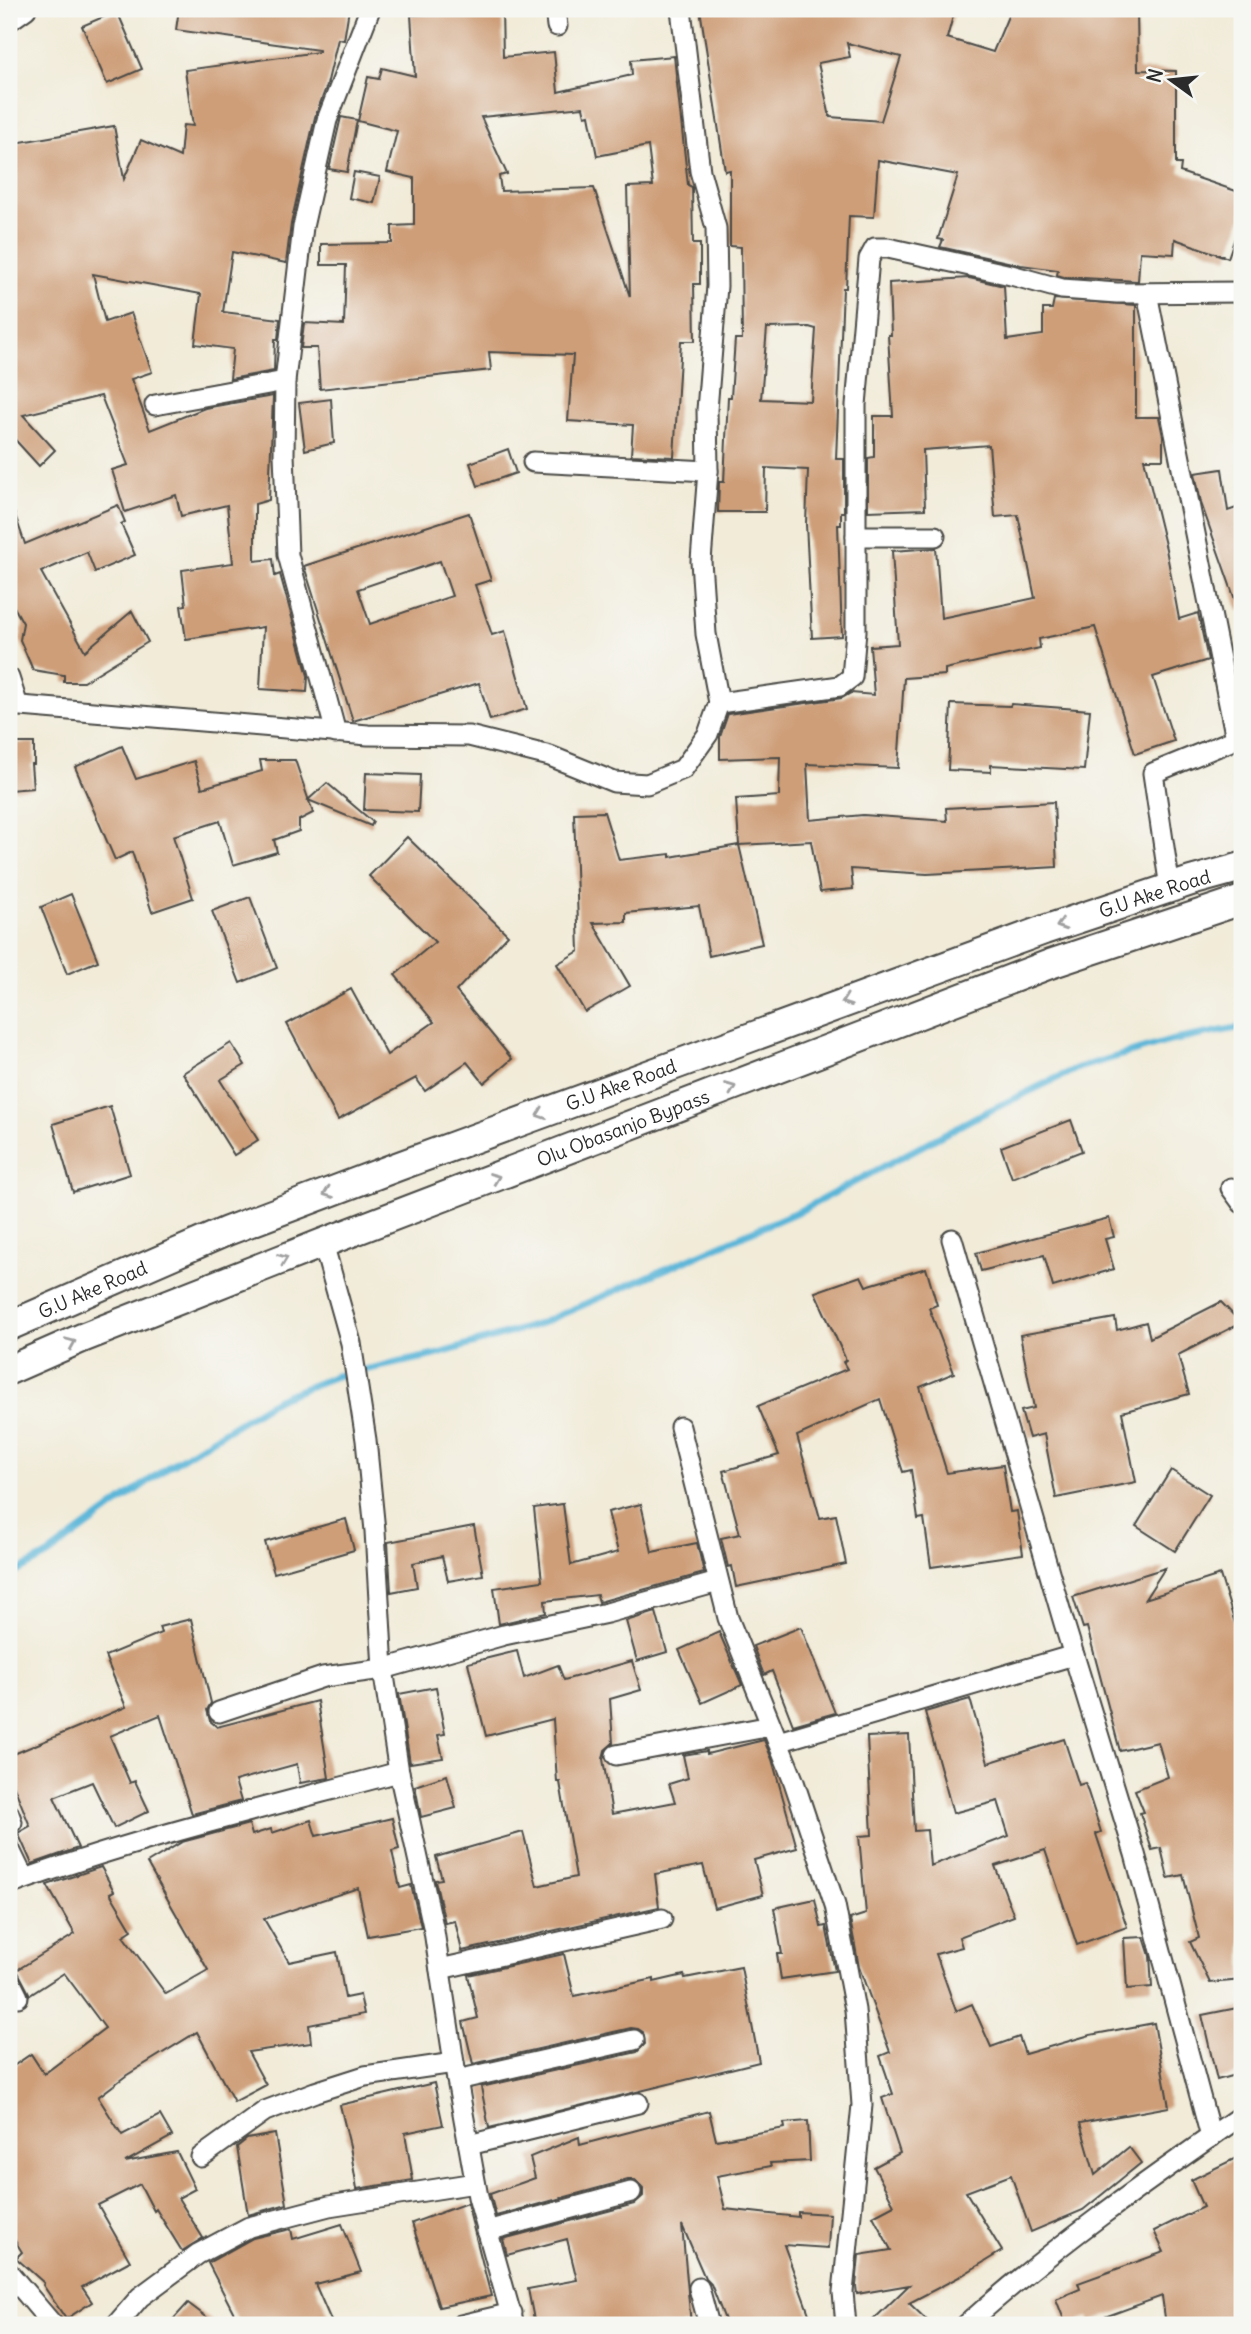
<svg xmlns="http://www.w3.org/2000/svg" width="1251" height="2334" viewBox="0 0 1251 2334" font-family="Delius,sans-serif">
  <rect width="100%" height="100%" fill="#f6f6f2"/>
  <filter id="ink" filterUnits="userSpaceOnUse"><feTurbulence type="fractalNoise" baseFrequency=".0143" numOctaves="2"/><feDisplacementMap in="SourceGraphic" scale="14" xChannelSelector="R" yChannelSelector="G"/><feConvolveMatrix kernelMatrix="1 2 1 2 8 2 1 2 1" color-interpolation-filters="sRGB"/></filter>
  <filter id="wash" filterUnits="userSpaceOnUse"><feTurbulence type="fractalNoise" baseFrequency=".00686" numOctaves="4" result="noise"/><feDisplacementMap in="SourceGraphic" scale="28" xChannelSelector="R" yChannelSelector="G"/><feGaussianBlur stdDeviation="1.57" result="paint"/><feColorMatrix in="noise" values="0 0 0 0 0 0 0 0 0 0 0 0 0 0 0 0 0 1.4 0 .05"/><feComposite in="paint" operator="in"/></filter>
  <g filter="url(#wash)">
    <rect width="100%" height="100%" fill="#f1ebd8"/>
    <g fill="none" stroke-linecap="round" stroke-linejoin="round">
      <path stroke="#5ab5d8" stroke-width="7" d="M9 1576 48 1555 169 1466 277 1399 336 1376 435 1355 539 1324 806 1208 974 1118 1078 1068 1170 1041 1242 1027"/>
    </g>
    <g id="blocks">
      <g fill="#ce9e78" fill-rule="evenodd">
        <path d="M179 9H349L344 40 338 39 327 85 315 117 291 224 286 263 232 252 223 312 280 319 278 339H275L274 371 230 379 233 349 195 344 201 294 93 274 105 322 131 313 152 372 131 379 150 430 205 408 273 396 269 500 255 504V561L273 559 275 576 280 574 308 676 307 692 260 689 263 627 186 639 181 606 186 605 182 570 233 563 227 505 181 516 176 495 125 512 112 470 128 465 101 396 23 415 55 450 39 466 9 433V144L114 126 124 179 141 140 180 157 183 125 193 126 185 70 319 52V50L176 30Z"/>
        <path d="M472 9H502L503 57 554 52 558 92 632 75 631 60 674 56 688 185 692 187 693 244H700V284H694L695 341H681L674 457 631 455 633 425 568 421 573 355 489 352 491 370 320 389 317 348H301L304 323 344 325 346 265H321V244L392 243V226L414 225V178L387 172 397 131 358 121 368 77 379 79 382 68 415 76 411 15 472 11ZM583 107 585 116 589 115 597 156 648 146 653 186 627 187 630 297 594 188 501 191 499 176 507 174 481 117Z"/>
        <path d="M700 9H955L947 38 993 52 1011 9H1137L1138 70 1176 71V164H1181L1180 172 1242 193V217L1228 258 1175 239 1174 254 1140 252 1138 281 1064 277 1057 275 1058 270 1021 265 940 247 943 240 938 239 958 175 878 160 874 217 849 216 846 288H843L836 459H844V512H841V525H838L842 636 812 638 806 524 808 470 766 468 765 512H718L719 482H724L728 397H731L735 339H742L741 247 730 246V170L725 171ZM847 43 901 57 881 121 830 117 818 63 850 57ZM809 327 816 329 811 401 761 399 767 328Z"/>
        <path d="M117 11 142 69 107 84 82 26Z"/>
        <path d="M341 117 357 120 347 172 329 169Z"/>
        <path d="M354 172 380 177 374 203 349 198Z"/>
        <path d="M969 278 1004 286 1007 340 1043 335V309H1052L1054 299 1136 305V417H1159L1163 436V459H1144L1166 549 1179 619 1198 613 1208 660 1153 677 1174 741 1135 754 1095 627 1039 639 1040 648 945 669V675L904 678 898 768 807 764 810 820 863 815 947 821 946 808 1054 802 1057 867 927 874 851 869 853 889 820 892 811 841 739 845 736 799 779 796 780 757 720 759V737L728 714 842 698 851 693 874 695 870 646 898 644 892 551 936 548 941 618 1035 598 1018 515 995 517 989 445 923 450 925 509 868 511V458L874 457V416H893L888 335H891L889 283Z"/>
        <path d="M331 399 334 443 305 450 299 403Z"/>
        <path d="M508 449 516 473 478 486 470 463Z"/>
        <path d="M1222 469 1228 511 1242 506V610L1239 611 1201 503 1195 473Z"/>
        <path d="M118 505 125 522 121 524 135 555 95 572 87 552 41 572 85 651 132 611 148 642 83 682H64V675L33 670 20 640 23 623 9 598V507L12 506 25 544Z"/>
        <path d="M469 513 491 580 475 585 492 635 505 631 527 709 490 720 479 683 353 721 304 566ZM440 561 452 596 370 624 358 589Z"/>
        <path d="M951 704 1010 706 1011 704 1090 710 1084 770 991 765V772L948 770Z"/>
        <path d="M9 743H34V764H31L33 788 9 790Z"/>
        <path d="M122 746 136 779 194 761 202 788 262 771 260 760H295L313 813 299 820V831L274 840 277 852 233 865 220 821 173 836 193 898 152 912 132 852 115 860 75 767Z"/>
        <path d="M366 773 420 775 418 812 364 810Z"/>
        <path d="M327 783 373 822 371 826 308 800Z"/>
        <path d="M604 812 619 860 670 854V857L739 845 762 944 709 956 699 906 626 913V922L593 923 630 986 585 1012 557 964 579 951 574 813Z"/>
        <path d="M407 837 508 935 456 991 512 1059 484 1083 467 1062 425 1091 416 1078 338 1120 287 1024 351 989 387 1055 434 1022 395 975 435 942 369 876Z"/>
        <path d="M71 894 98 961 67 974 41 907Z"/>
        <path d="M250 897 277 968 240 983 212 911Z"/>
        <path d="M231 1043 245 1065 220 1080 258 1140 234 1155 183 1073Z"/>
        <path d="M110 1106 130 1174 73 1192 53 1124Z"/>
        <path d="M1071 1120 1082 1151 1012 1178 1001 1147Z"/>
        <path d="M1109 1218 1114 1237 1105 1239 1114 1269 1053 1287 1044 1255 981 1271 976 1253Z"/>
        <path d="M926 1268 937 1305 929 1308 954 1373 920 1387 947 1473 1003 1465 1010 1512 1017 1511 1023 1554 931 1567 924 1518 918 1519 911 1470 903 1472 880 1399 797 1436 820 1518 836 1515 846 1564 736 1587 732 1566 728 1567 721 1538 740 1534 723 1471 779 1455 758 1406 847 1369 843 1362 846 1360 815 1292 861 1276 866 1286Z"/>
        <path d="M1221 1302 1241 1323 1178 1355 1189 1394 1122 1412 1136 1482 1056 1498 1044 1434 1029 1438 1021 1411 1034 1408 1020 1335 1115 1318 1117 1330 1146 1322 1150 1338Z"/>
        <path d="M1171 1470 1210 1495 1175 1551 1136 1526Z"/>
        <path d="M563 1504 571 1565 618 1552 608 1512 641 1504 652 1552 697 1543 704 1573 599 1602 597 1595 545 1601 546 1613 499 1624 494 1588 542 1581 534 1508Z"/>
        <path d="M346 1519 354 1550 274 1573 265 1542Z"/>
        <path d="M474 1526 483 1575 448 1581 442 1556 413 1563 417 1587 391 1592 388 1542Z"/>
        <path d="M1165 1568 1145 1599 1220 1575 1242 1646V1651L1237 1652 1242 1674V1980L1210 1983 1190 1942 1199 1938 1183 1875 1168 1878 1161 1848 1152 1850 1140 1813 1144 1812 1135 1790 1168 1777 1158 1742 1120 1751 1087 1627 1083 1628 1073 1597Z"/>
        <path d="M656 1612 667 1652 637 1661 626 1621Z"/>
        <path d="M191 1619 211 1703 207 1710 210 1721 217 1727 317 1701 329 1778 300 1783 297 1764 235 1781 241 1801 192 1814 160 1715 110 1736 130 1783 135 1781 149 1811 114 1828 92 1782 54 1797 78 1848 32 1864 18 1833 30 1826 9 1774V1756L126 1707 105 1656 161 1633 159 1627Z"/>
        <path d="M801 1627 835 1713 793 1725 772 1671 764 1675 753 1646Z"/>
        <path d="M719 1632 742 1685 702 1703 679 1650Z"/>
        <path d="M517 1651 524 1678 558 1665 564 1680 632 1661 641 1690 610 1699 613 1743 605 1750 603 1759 612 1814 675 1802 669 1784 688 1778 683 1755 707 1751V1754L764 1740 772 1759 797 1848 754 1860 763 1895 714 1908 703 1865 655 1874 659 1907 462 1951 455 1921 445 1923 435 1880 442 1879 436 1857 523 1832 537 1886 576 1877 560 1782H557L553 1719 486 1736 468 1663Z"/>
        <path d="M436 1687 445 1734 438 1735 443 1758 410 1763 399 1694Z"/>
        <path d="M970 1699 988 1763 1064 1739 1079 1785 1085 1783 1101 1832 1096 1834 1127 1927 1077 1945 1045 1850 995 1866 1014 1916 959 1937 962 1947 936 1954 956 2011 972 2004 991 2047 1019 2037 1025 2054 1090 2035 1154 2023 1169 2107 1080 2123 1095 2175 1129 2147 1141 2163 1083 2210 1031 2232 1011 2175 966 2192 1002 2251 961 2276 909 2303 932 2325H868L909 2285 857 2294 856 2286 859 2255 891 2250 873 2216 894 2205 874 2167 900 2153 882 2098 893 2094 880 2056 890 2052 859 1967 850 1919 866 1914 859 1836 872 1835 867 1737 909 1735 914 1831 927 1830 930 1866 1009 1836 998 1801 953 1813 925 1712Z"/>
        <path d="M447 1775 456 1808 421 1817 415 1786Z"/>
        <path d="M392 1818 399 1849 392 1851 400 1888 411 1885 421 1927 368 1936 358 1888 264 1919 289 1962 337 1952 345 1998 360 1995 364 2014 309 2025 311 2043 248 2052 266 2085 234 2102 197 2032 127 2075 98 2097 122 2135 160 2115 172 2136 125 2162 177 2152 195 2189 178 2198 203 2238 182 2251 156 2209 154 2211 140 2184 98 2205 130 2261 82 2287 92 2302 66 2319 43 2285 44 2283 16 2258 22 2252 9 2231V2069L31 2054 44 2074 105 2028 64 1973 30 1995 17 1970 75 1934 47 1885 101 1867 114 1891 110 1893 132 1930 123 1936 166 1994 208 1970 147 1863 182 1842 249 1824 252 1835 271 1829 272 1833 311 1820 316 1836Z"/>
        <path d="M815 1899 821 1927 826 1926 835 1971 781 1979 777 1954H782L774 1908Z"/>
        <path d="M1144 1937 1150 1956 1152 1987 1127 1989 1124 1938Z"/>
        <path d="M564 1954 574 1996 654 1979V1982L684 1975 685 1978 741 1967 759 2062 489 2128 481 2087 637 2052 645 2044 643 2032 638 2029 631 2028 473 2064 463 2022 478 2018 468 1975Z"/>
        <path d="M1242 2007V2073L1217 2080 1202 2015Z"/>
        <path d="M434 2083 443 2125 405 2133 413 2180 357 2189 350 2146 340 2105Z"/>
        <path d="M709 2111 716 2140 785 2128 784 2123 808 2121 810 2161 770 2163 771 2166 717 2176 725 2209 798 2217V2212L830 2214 828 2248 784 2245 813 2325H727L711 2284 705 2278 682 2225 691 2325H535L528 2289 577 2280 567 2239 507 2255 503 2239 634 2204 643 2196V2188L635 2180H628L496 2216 490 2194 535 2178 530 2157 579 2137 580 2145Z"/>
        <path d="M275 2134 287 2204 248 2215 237 2147 247 2139Z"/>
        <path d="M1242 2155V2325H1166L1162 2296 1091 2322 1089 2317 1066 2325 1056 2299 1080 2289 1078 2283 1164 2252 1154 2231 1203 2207 1191 2180Z"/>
        <path d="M467 2203 491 2296 439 2307 412 2223Z"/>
        <path d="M342 2224 361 2272 315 2284 333 2325H240L208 2263 253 2238 291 2229 293 2239Z"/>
        <path d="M188 2303 217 2325H168Z"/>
      </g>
    </g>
  </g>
  <g filter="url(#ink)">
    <use href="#blocks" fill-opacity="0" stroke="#494845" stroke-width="2"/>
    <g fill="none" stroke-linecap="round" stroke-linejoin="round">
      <defs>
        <g id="street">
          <path d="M555 9 557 26"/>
          <path d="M9 21 26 9"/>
          <path d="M1147 293 1236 739 1153 773 1170 888"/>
          <path d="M155 405 285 381"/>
          <path d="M533 462 708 471"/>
          <path d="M856 536H935"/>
          <path d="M9 678 18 706"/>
          <path d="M719 703 840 686 852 677 856 631V405L869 259 875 248H888L1011 275 1062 289 1117 293 1242 292"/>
          <path d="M9 705 368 735 469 736 550 756 614 782 647 784 683 769 708 734 719 703 706 634 701 561 708 471 707 410 717 286 716 228 700 171 681 9"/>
          <path d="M336 733 288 555 284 454 285 381 303 227 327 120 370 9"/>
          <path d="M1231 1188 1242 1203"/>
          <path d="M952 1239 1064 1623 1135 1854 1211 2137"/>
          <path d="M323 1243 351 1343 366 1440 375 1531 383 1669 399 1772 434 1931 454 2063 478 2197 514 2325"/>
          <path d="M680 1427 728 1618 794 1782 835 1905 855 2010 862 2105 843 2292 846 2325"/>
          <path d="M219 1712 323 1677 383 1669 504 1635 607 1613 718 1582"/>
          <path d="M778 1742 1074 1655"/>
          <path d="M616 1755 771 1726"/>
          <path d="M9 1814 12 1822 9 1824"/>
          <path d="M9 1848 24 1879"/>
          <path d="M9 1885C136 1838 268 1807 399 1772"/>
          <path d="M440 1969 662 1919"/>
          <path d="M9 1979 18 1997"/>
          <path d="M457 2080 634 2040"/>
          <path d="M469 2145 638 2103"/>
          <path d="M201 2157 265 2111 315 2092 365 2076 454 2063"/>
          <path d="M487 2231 631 2192"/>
          <path d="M9 2273 53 2325"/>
          <path d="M699 2288 709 2325"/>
          <path d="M116 2325 140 2297 198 2254 249 2227 329 2206 475 2183"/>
          <path d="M461 2325 512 2313"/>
          <path d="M966 2325C1052 2248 1147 2181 1242 2115"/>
        </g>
        <g id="secondary">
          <path id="s1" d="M9 1326 227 1231 399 1166 1044 930 1191 881 1242 867"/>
          <path id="s2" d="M9 1370 82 1338 323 1243 1050 964 1242 900"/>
        </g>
      </defs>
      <use href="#street" stroke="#494845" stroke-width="23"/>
      <use href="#secondary" stroke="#494845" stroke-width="32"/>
      <use href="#street" stroke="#fff" stroke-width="19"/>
      <use href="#secondary" stroke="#fff" stroke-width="28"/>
    </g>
    <defs><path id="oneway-chevron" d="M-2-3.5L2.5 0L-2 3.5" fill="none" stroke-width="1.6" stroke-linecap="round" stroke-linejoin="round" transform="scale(1.75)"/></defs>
    <g stroke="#a0a0a0">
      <use href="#oneway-chevron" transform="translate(1061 925) rotate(162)"/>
      <use href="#oneway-chevron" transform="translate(846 1001) rotate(160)"/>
      <use href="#oneway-chevron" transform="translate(731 1088) rotate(-21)"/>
      <use href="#oneway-chevron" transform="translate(541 1114) rotate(160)"/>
      <use href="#oneway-chevron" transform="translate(495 1178) rotate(-21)"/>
      <use href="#oneway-chevron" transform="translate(328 1193) rotate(159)"/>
      <use href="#oneway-chevron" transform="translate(283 1259) rotate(-21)"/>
      <use href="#oneway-chevron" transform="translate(71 1343) rotate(-23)"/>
    </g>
  </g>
  <g text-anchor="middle" stroke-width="5" stroke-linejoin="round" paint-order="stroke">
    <g font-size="19" fill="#2b2b2b" stroke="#f6f6f2">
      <text dy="7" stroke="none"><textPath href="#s1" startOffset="1225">G.U Ake Road</textPath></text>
      <text dy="7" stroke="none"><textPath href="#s1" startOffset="658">G.U Ake Road</textPath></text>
      <text dy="7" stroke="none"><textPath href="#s2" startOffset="660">Olu Obasanjo Bypass</textPath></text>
      <text dy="7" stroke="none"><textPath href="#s1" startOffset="91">G.U Ake Road</textPath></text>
    </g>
  </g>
  <rect width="1251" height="2334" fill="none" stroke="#f6f6f2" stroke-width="35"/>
  <g transform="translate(1171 80) rotate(285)" stroke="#f6f6f2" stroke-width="5" paint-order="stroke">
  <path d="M0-5L12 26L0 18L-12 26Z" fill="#2b2b2b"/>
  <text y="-10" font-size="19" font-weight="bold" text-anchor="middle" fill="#2b2b2b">N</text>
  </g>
</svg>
